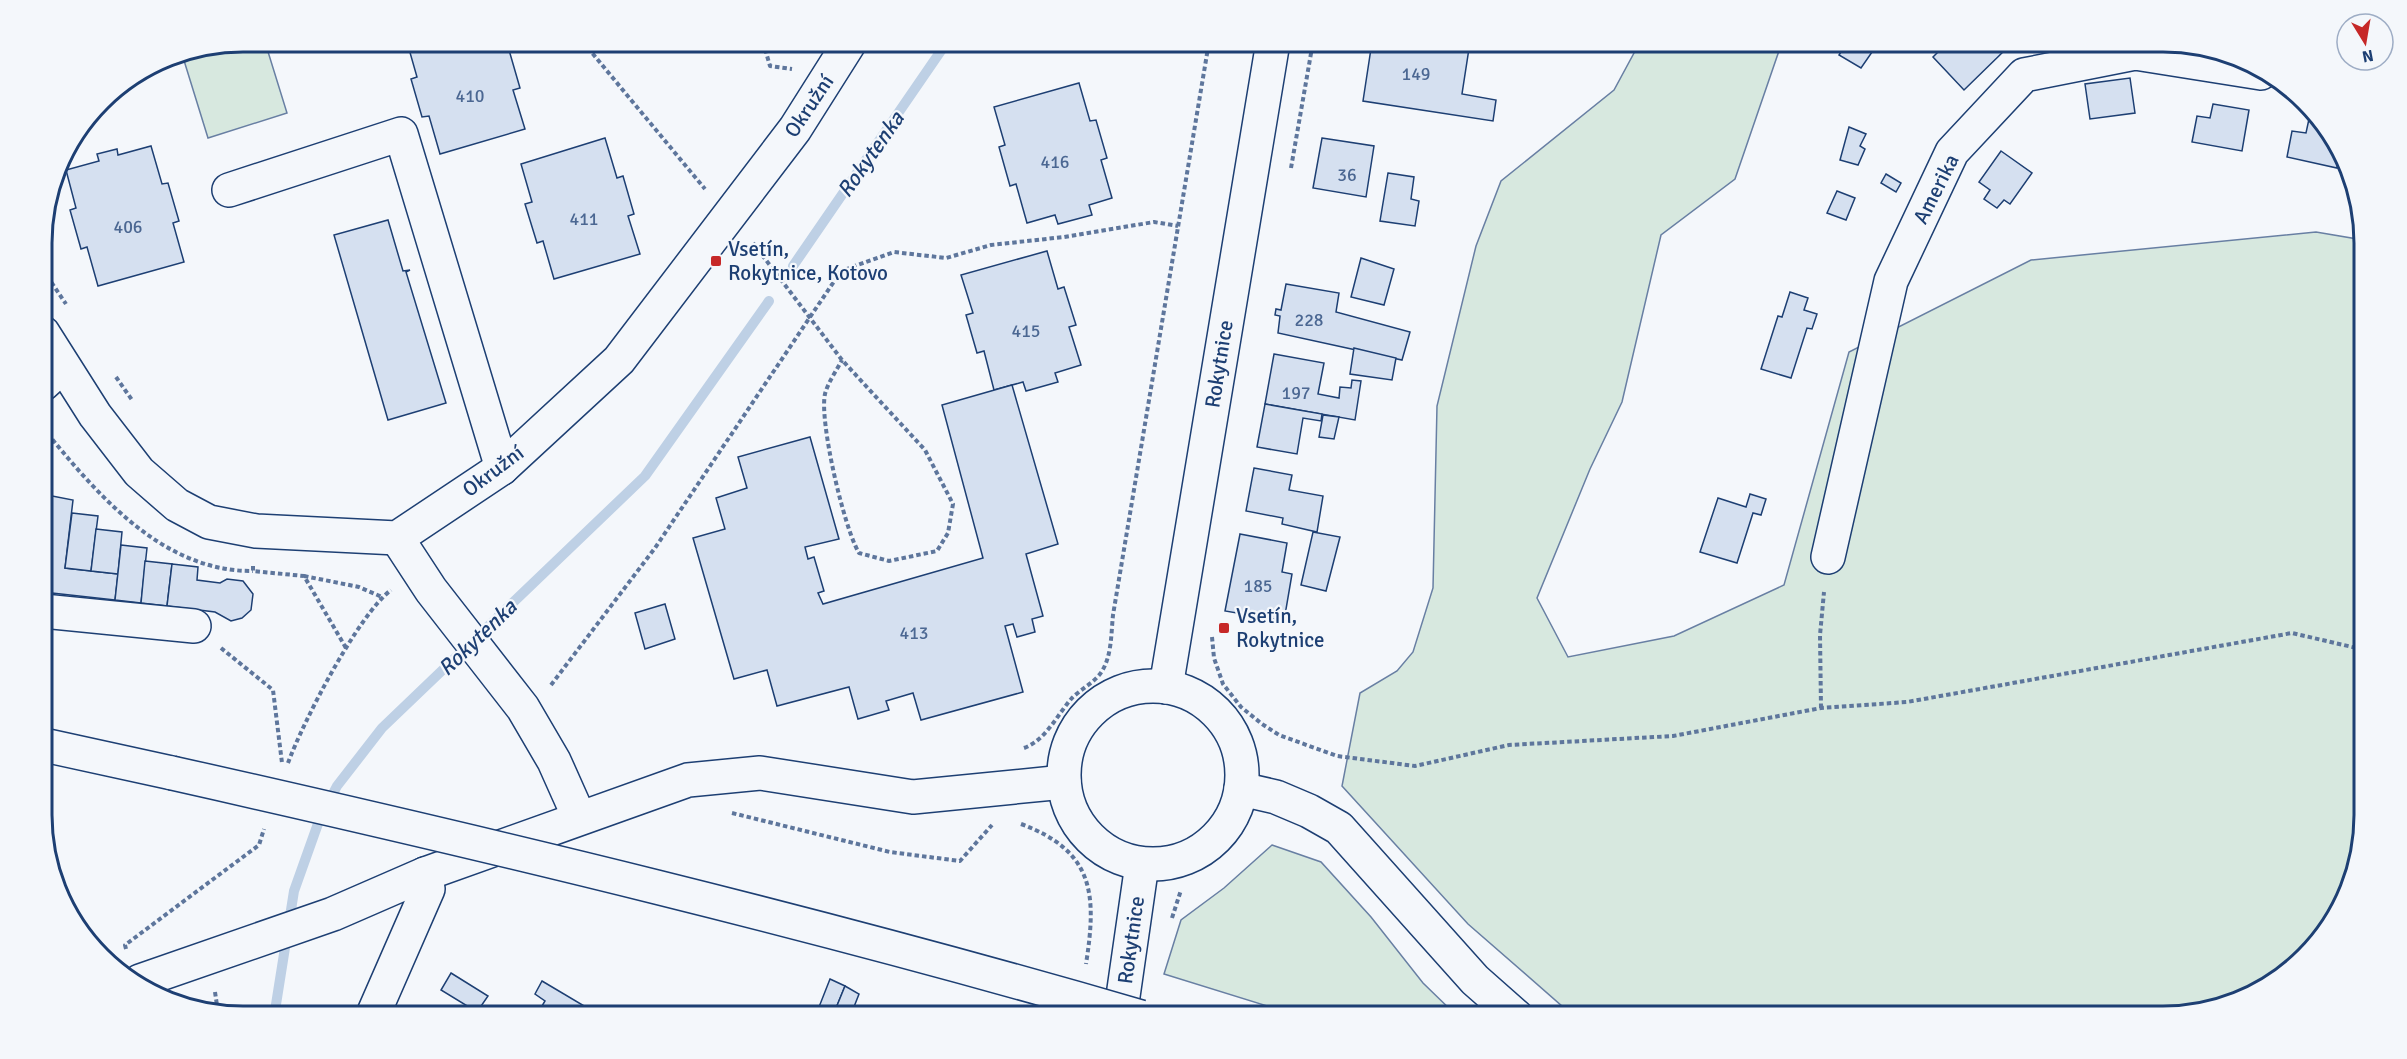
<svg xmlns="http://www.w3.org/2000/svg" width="2407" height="1059" viewBox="0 0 2407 1059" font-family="Signika,sans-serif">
  <rect width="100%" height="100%" fill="#f4f7fb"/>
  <g fill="#d7e8df" stroke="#687fa3" stroke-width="1.5">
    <path d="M243 42H265L287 113 208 138 182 54Z"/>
    <path d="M1640 42H1782L1735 179 1661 235 1622 402 1590 469 1537 598 1568 657 1674 636 1784 585 1849 352 2031 260 2316 232 2363 240 2365 816 2350 892 2286 976 2229 1006 2177 1017H1579L1570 1013 1468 924 1342 786 1360 693 1397 671 1413 652 1433 588 1437 406 1476 246 1501 181 1614 90Z"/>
    <path d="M1272 845 1321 862 1371 917 1423 983 1458 1017H1303L1164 974 1181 920 1224 888Z"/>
  </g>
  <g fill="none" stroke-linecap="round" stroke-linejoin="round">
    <g stroke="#bed0e5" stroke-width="10">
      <path d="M793 266 947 42"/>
      <path d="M274 1017 294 891 320 818 337 786 382 728 645 476 769 301"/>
    </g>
  </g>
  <g fill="#d5e0f0" stroke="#1d3f73" stroke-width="1.5">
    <path d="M407 42H499L502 52 509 50 520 88 513 90 525 129 440 154 429 116 422 117 411 79 417 77Z"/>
    <path d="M1372 42H1470L1462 94 1496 100 1493 121 1363 101Z"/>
    <path d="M1847 42H1879L1861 68 1839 55Z"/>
    <path d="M1948 42H1999L2006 49 1964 90 1933 57Z"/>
    <path d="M2130 78 2135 113 2090 119 2085 84Z"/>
    <path d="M1079 83 1090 121 1096 120 1107 158 1101 160 1112 198 1089 205 1092 215 1058 224 1055 215 1027 223 1016 184 1010 186 999 147 1005 145 994 107Z"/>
    <path d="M2213 104 2249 110 2242 151 2192 142 2197 116 2210 118Z"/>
    <path d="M2309 119 2324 122 2339 159 2337 168 2287 157 2292 131 2306 133Z"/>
    <path d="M1849 127 1866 134 1860 146 1865 149 1858 165 1840 160Z"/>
    <path d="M605 138 617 178 623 176 634 214 628 216 640 254 554 279 543 241 537 243 525 204 532 202 521 164Z"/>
    <path d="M1322 138 1374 146 1366 197 1313 188Z"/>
    <path d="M151 146 162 184 168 183 179 221 173 223 184 262 98 286 87 247 81 249 70 210 76 208 66 170 99 161 97 154 117 149 118 155Z"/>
    <path d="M2001 151 2032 173 2010 204 2004 200 1997 208 1984 199 1990 190 1979 182Z"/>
    <path d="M1388 173 1414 177 1411 199 1419 201 1415 226 1380 221Z"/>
    <path d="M1886 174 1901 183 1896 192 1881 183Z"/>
    <path d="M1837 191 1855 198 1846 220 1827 213Z"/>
    <path d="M388 220 403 271 410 270 406 272 446 403 388 420 334 235Z"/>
    <path d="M1047 251 1058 289 1064 287 1076 325 1069 327 1081 365 1055 373 1058 382 1026 391 1023 382 994 390 984 351 977 353 966 315 973 313 961 275Z"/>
    <path d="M1361 258 1394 269 1384 305 1351 297Z"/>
    <path d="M1286 284 1339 293 1336 312 1410 332 1402 360 1278 333 1280 316 1275 315 1276 309 1281 310Z"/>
    <path d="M1790 292 1808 298 1804 310 1817 314 1812 329 1807 328 1791 378 1761 369 1778 316 1782 317Z"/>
    <path d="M1354 348 1396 358 1392 380 1350 374Z"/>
    <path d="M1274 354 1324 363 1318 394 1339 398 1340 387 1351 388 1352 380 1361 381 1355 420 1265 404Z"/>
    <path d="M1012 385 1058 544 1026 554 1043 616 1032 619 1035 632 1017 637 1013 624 1005 626 1023 692 921 720 913 693 886 701 889 710 858 719 849 687 777 706 767 670 734 679 693 538 725 529 716 498 747 488 738 457 810 437 839 539 805 547 808 559 814 557 824 591 818 593 823 604 983 558 942 405Z"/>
    <path d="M1265 404 1322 414 1321 421 1303 418 1297 454 1257 447Z"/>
    <path d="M1323 415 1339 417 1334 439 1319 437Z"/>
    <path d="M43 449 51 460 52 471 43 531Z"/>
    <path d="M1254 468 1292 475 1289 490 1323 496 1317 532 1282 524 1283 518 1246 511Z"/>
    <path d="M1750 494 1766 499 1761 515 1753 513 1737 563 1700 552 1718 498 1746 507Z"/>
    <path d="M47 495 73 500 65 568 118 574 115 600 43 592V531Z"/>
    <path d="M72 513 98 516 91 571 65 568Z"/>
    <path d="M96 529 122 532 118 574 91 571Z"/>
    <path d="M1313 532 1340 537 1326 591 1301 585Z"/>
    <path d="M1240 534 1287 543 1282 572 1292 574 1284 621 1225 611Z"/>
    <path d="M121 545 147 548 141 603 115 600Z"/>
    <path d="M145 561 172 564 167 606 141 603Z"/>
    <path d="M172 564 198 567 197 580 220 583 227 579 243 581 253 594 251 610 242 618 231 621 215 612 167 606Z"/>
    <path d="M665 604 675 639 645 649 635 613Z"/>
    <path d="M451 973 488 996 477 1012 441 990Z"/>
    <path d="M830 979 845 986 834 1013 819 1007Z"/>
    <path d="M542 981 591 1010 587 1017 536 1016 545 1001 535 994Z"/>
    <path d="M845 986 859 994 850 1017 834 1013Z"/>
  </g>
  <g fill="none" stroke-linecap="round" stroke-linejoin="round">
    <defs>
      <g id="minor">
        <path d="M229 190 401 134 502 468"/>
        <path d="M43 333 95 415 139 472 177 505 209 522 256 531 397 538 502 468 619 360 795 129 850 42"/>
        <path d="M43 384 63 366"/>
        <path d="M397 538 431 590 523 708 554 761 579 817"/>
        <path d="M1828 557 1891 281 1952 152 2024 75 2135 53 2261 73"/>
        <path d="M43 611 194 626"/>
        <path d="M140 981 333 914 425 874 688 780 760 773 913 797 1064 782"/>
        <path d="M372 1017 428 889 425 874"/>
      </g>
      <g id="major">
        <circle cx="1153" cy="775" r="89"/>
        <path d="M1166 687 1273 42"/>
        <path d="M44 745 172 773"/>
        <path d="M1241 789 1276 797 1309 811 1339 828 1475 980 1517 1017"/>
        <path d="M1120 1017 1142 864"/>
      </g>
    </defs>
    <use href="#minor" stroke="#1d3f73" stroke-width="36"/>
    <use href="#major" stroke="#1d3f73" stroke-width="36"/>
    <g stroke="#5e769c" stroke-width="4" stroke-dasharray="4.5 3" stroke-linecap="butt">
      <path d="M583 42 705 189"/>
      <path d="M763 42 770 66 792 69"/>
      <path d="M1291 168 1313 42"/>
      <path d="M753 243 842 360 925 450 953 504 948 533 937 551 889 561 859 553C844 528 819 421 825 394 828 382 837 370 842 360"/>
      <path d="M43 270 66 304"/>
      <path d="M116 377 132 400"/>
      <path d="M43 428C96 493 162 572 253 571"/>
      <path d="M253 566V571L304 576 346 648"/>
      <path d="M304 576 359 587 382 597"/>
      <path d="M1212 637 1214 658 1223 684 1241 707 1262 724 1279 735 1337 756 1415 766 1509 745 1673 736 1821 708 1907 702 2292 633 2365 650"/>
      <path d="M221 648 273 690 282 763"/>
      <path d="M551 685 655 548 841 271 894 252 946 258 991 245 1064 237 1154 222 1178 226"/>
      <path d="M1821 708 1820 635 1824 592"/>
      <path d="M1024 748C1046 740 1057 715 1072 698 1080 690 1093 683 1100 674 1112 658 1111 634 1113 615L1209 42"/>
      <path d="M288 763C303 722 358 615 391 590"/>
      <path d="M732 813 890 852 960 861 992 825"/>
      <path d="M1021 824C1094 851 1097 894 1086 964"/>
      <path d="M1172 918 1181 890"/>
      <path d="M126 949 125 945 259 845 264 829"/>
      <path d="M215 992 218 1012"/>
    </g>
    <use href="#minor" stroke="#f4f7fb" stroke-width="33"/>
    <use href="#major" stroke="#f4f7fb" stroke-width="33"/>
    <defs>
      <path id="major-bridge" d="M172 773C497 846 821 924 1141 1017"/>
    </defs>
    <use href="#major-bridge" stroke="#1d3f73" stroke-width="36" stroke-linecap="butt"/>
    <use href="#major-bridge" stroke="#f4f7fb" stroke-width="33"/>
  </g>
  <g fill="#c62828" stroke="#f4f7fb" stroke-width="2">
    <rect x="710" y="255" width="12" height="12" rx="3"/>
    <rect x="1218" y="622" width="12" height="12" rx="3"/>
  </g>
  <g text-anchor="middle" stroke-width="4.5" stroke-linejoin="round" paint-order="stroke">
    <g font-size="18" fill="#4b6792">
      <text x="1416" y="80">149</text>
      <text x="470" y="102">410</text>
      <text x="1055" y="168">416</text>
      <text x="1347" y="181">36</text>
      <text x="584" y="225">411</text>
      <text x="128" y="233">406</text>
      <text x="1309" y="326">228</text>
      <text x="1026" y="337">415</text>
      <text x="1296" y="399">197</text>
      <text x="1258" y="592">185</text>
      <text x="914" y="639">413</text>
    </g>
    <g font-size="21" fill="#1d3f73" stroke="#f4f7fb">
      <text transform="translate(809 106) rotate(-56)" y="7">Okružní</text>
      <text transform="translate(1936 189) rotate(-63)" y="7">Amerika</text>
      <text transform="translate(1219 364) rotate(-81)" y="7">Rokytnice</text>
      <text transform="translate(493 471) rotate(-37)" y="7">Okružní</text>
      <text transform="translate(1131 940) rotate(-82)" y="7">Rokytnice</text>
    </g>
    <g font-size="21" fill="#1d3f73" stroke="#f4f7fb" text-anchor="start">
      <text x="728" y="256">Vsetín,<tspan x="728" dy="24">Rokytnice, Kotovo</tspan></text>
      <text x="1236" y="623">Vsetín,<tspan x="1236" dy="24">Rokytnice</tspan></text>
    </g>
    <g font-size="22" font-style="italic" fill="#1d3f73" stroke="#f4f7fb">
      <text transform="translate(870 154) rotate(-55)" y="8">Rokytenka</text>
      <text transform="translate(477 637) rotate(-44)" y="8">Rokytenka</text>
    </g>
  </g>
  <path d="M0 0H2407V1059H0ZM243 52H2163A191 191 0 0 1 2354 243V815A191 191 0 0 1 2163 1006H243A191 191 0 0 1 52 815V243A191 191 0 0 1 243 52Z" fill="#f4f7fb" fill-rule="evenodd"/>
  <path fill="none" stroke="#1d3f73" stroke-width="3" d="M243 52H2163A191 191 0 0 1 2354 243V815A191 191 0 0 1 2163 1006H243A191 191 0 0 1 52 815V243A191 191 0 0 1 243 52Z"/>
  <g transform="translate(2365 42) rotate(169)"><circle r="28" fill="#f4f7fb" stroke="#9eadc5" stroke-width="1.5"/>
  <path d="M0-4.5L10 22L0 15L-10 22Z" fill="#c62828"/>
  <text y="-9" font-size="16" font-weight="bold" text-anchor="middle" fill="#1d3f73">N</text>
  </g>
</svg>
